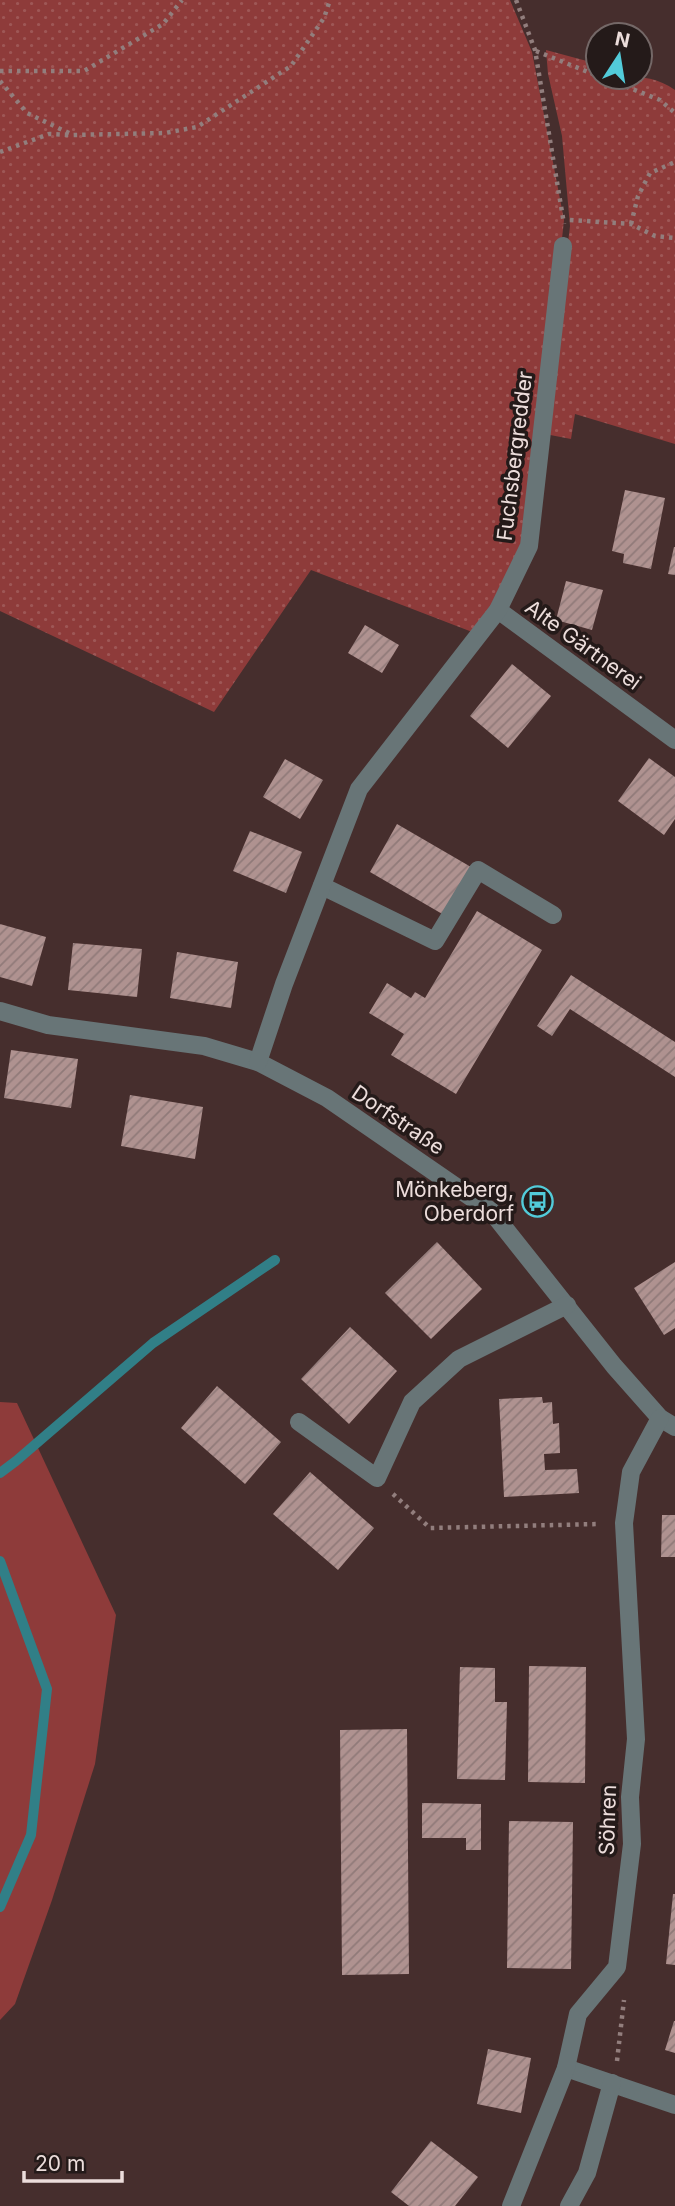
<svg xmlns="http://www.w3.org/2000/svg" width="675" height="2206" viewBox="0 0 675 2206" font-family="Inter,sans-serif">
  <defs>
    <pattern id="grass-dots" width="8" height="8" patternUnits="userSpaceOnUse" patternTransform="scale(1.75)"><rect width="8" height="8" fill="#8e3b3a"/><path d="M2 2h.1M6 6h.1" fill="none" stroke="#9e5756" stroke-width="1.8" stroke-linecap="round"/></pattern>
    <pattern id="building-hatch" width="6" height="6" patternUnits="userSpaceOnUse" patternTransform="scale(1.75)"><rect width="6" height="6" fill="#af9290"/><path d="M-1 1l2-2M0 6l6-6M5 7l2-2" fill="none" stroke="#907a79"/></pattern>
  </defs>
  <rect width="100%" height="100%" fill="#462e2d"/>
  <g fill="url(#grass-dots)">
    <path d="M0 0H510L532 52 564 220 529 546 480 635 311 570 214 712 0 611Z"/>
    <path d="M546 50 598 64V77C626 77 651 73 675 90V444L575 414 571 439 545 434 570 226 562 136 548 74Z"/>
  </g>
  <path fill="#8e3b3a" d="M0 1402 17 1403 116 1615 95 1764 52 1900 15 2004 0 2020Z"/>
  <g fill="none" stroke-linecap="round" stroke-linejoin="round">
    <g stroke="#317f87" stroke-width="10">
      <path d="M0 1473 16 1461 153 1343 275 1260"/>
      <path d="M0 1561 47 1689 31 1835 0 1907"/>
    </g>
  </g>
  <g fill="url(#building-hatch)">
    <path d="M625 490 665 498 651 569 623 563 624 554 612 551Z"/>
    <path d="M674 547H675V575L668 574Z"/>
    <path d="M566 581 603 590 592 630 556 620Z"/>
    <path d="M365 625 399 645 382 673 348 653Z"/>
    <path d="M512 664 551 696 508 748 470 716Z"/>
    <path d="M649 758 675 777V819L664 835 618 801Z"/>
    <path d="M285 759 323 780 300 819 263 797Z"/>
    <path d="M397 824 471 867 444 915 370 872Z"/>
    <path d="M250 831 302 852 286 893 233 871Z"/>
    <path d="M477 911 542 950 456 1094 391 1055 404 1034 369 1013 387 983 411 998 415 992 425 998Z"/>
    <path d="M0 924 46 937 32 986 0 977Z"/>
    <path d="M73 943 142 949 137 997 68 990Z"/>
    <path d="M177 952 238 962 231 1008 170 998Z"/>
    <path d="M571 975 675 1042V1077L570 1009 552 1036 537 1026Z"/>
    <path d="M11 1050 78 1059 71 1108 4 1098Z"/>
    <path d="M130 1095 203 1107 195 1159 121 1146Z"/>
    <path d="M437 1242 482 1289 431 1339 385 1293Z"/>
    <path d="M675 1262V1328L664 1335 634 1288Z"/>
    <path d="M350 1327 397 1371 349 1424 301 1379Z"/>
    <path d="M217 1386 281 1442 245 1484 181 1428Z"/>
    <path d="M542 1397 543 1403 552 1402 553 1424 559 1423 560 1453 544 1454 545 1470 577 1469 579 1493 504 1497 499 1399Z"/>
    <path d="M310 1472 374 1528 338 1570 273 1514Z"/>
    <path d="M662 1515H675V1557H661Z"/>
    <path d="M529 1666 586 1667 585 1783 528 1782Z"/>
    <path d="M460 1667 495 1668V1702H507L505 1780 457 1779Z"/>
    <path d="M407 1729 409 1974 342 1975 340 1730Z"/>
    <path d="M422 1803 481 1804V1850H466V1838H422Z"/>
    <path d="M509 1821 573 1822 571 1969 507 1968Z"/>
    <path d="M673 1894H675V1965L666 1964Z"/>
    <path d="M674 2021H675V2053L665 2050Z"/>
    <path d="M488 2049 531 2058 521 2113 477 2104Z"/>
    <path d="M431 2141 478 2177 455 2206H409L391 2192Z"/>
  </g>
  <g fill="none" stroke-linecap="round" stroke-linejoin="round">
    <g stroke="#927e7d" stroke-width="4.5" stroke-dasharray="3.5 5" stroke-linecap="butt">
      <path d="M516 0 535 50 564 224"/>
      <path d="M536 51 598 76"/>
      <path d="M0 71H84L163 24 182 0"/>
      <path d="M602 77 660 100 675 113"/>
      <path d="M0 81 27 113 73 135 165 133 197 127 291 66 324 18 330 0"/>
      <path d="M0 152 49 134 69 135"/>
      <path d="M570 220 631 224 655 236 675 238"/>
      <path d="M631 224 638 196 650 173 675 162"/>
      <path d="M393 1494 430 1528 599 1524"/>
      <path d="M617 2061 624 2000"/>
    </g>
    <g stroke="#687577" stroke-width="18">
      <path d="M498 610 675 740"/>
      <path d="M322 886 435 941 478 870 553 915"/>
      <path d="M0 1011 48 1025 204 1046 258 1062 327 1098 491 1211 614 1366 660 1418 675 1427"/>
      <path d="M258 1062 284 984 359 789 498 610 529 546 563 246"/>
      <path d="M299 1422 377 1478 412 1402 459 1359 567 1305"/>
      <path d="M566 2068 675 2105"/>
      <path d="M511 2206 566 2068 578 2014 617 1967 632 1844 630 1797 636 1739 624 1523 631 1472 660 1418"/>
      <path d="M569 2206 587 2173 612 2083"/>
    </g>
  </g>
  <defs>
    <symbol id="bus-ring" viewBox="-11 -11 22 22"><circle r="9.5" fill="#241a19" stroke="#52cbd9" stroke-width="1.5"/><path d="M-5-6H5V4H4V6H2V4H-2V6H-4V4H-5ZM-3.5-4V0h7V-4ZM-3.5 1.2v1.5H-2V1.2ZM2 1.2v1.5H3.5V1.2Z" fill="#52cbd9"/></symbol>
  </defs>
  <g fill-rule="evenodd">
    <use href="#bus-ring" x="520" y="1184" width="35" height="35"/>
  </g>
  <g text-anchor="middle" stroke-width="7" stroke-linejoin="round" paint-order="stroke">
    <g font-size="21" fill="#ecdddb" stroke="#241a19">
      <text transform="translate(515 456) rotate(-83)" y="7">Fuchsbergredder</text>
      <text transform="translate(583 645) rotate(36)" y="7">Alte Gärtnerei</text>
      <text transform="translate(398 1120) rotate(34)" y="7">Dorfstraße</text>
      <text transform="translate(608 1820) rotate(-88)" y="7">Söhren</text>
    </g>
    <g font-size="21" fill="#ecdddb" stroke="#241a19" text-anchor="end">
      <text x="514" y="1197">Mönkeberg,<tspan x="514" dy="24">Oberdorf</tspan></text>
    </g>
  </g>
  <g transform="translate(619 56) rotate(12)"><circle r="33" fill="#241a19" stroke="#746867" stroke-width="2"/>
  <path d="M0-5L12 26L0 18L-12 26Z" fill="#52cbd9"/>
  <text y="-10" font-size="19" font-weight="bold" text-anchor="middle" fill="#ecdddb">N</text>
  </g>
  <path d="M24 2171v10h98v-10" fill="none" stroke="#ecdddb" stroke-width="3.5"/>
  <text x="35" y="2171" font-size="21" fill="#ecdddb" stroke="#241a19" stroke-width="5" paint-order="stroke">20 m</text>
</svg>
